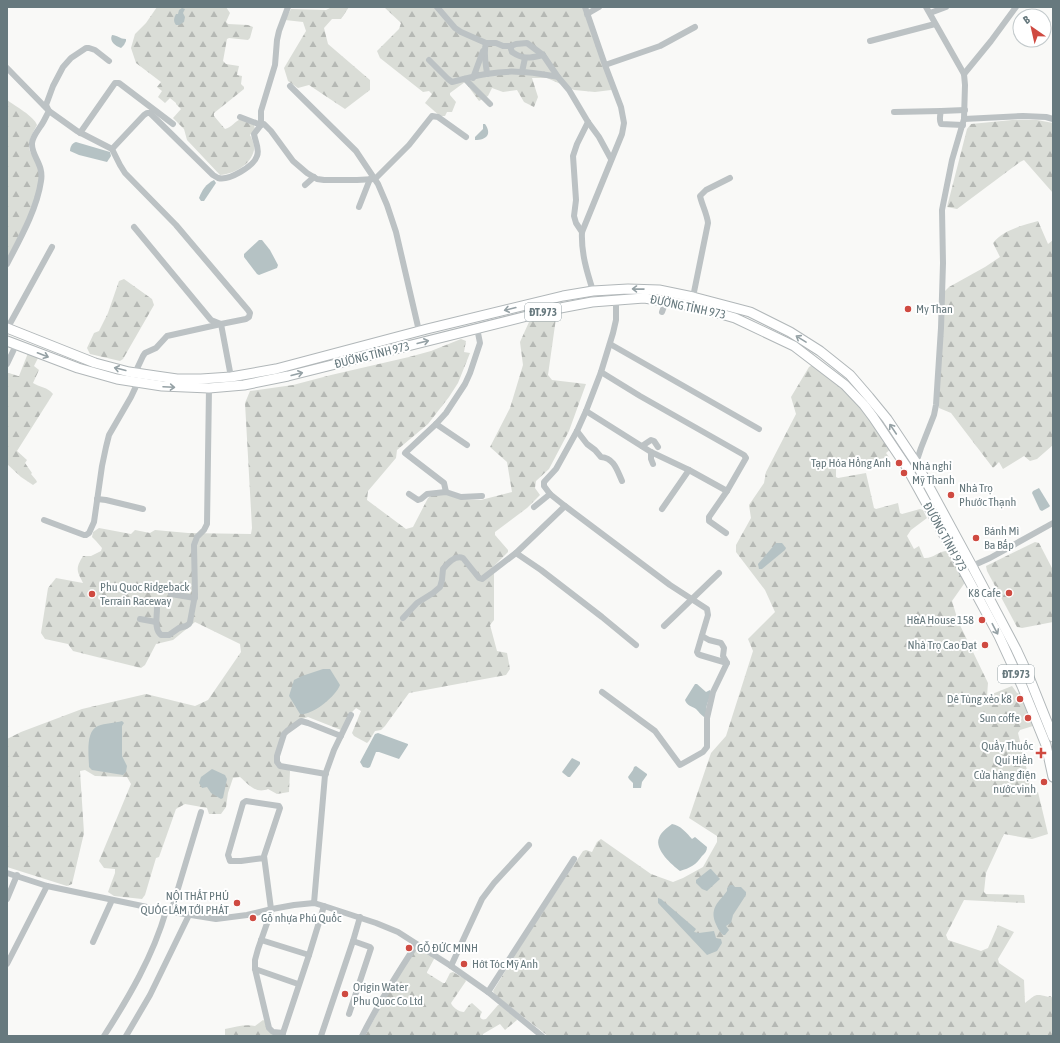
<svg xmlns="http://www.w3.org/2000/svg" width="1060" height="1043" viewBox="0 0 1060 1043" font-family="'Asap Condensed',sans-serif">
  <defs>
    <pattern id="forest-firs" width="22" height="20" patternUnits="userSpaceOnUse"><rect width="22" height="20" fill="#daddd7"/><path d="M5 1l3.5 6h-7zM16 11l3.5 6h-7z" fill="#b5b8b4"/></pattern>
  </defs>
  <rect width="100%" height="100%" fill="#f9f9f7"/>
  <g fill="url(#forest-firs)">
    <path d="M157 7H226L230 13 226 22 228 24 248 25 253 27 250 38 248 40 229 38 227 39 223 61 226 64 239 66 237 75 242 76 241 84 244 87V89L214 113V116L225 129C231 128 235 121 241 119L254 125 255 129 250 135C252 139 255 145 254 150 251 165 234 174 220 175L187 140 184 129 173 118 181 109 176 104V103L170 98 165 103 158 97 162 91 157 87 161 82 136 63 131 48 135 34 146 23Z"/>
    <path d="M332 7H349L341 19H332L324 28 328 44 370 80V90L345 109 309 85 298 88 288 81 284 68 306 31 303 22 285 20 291 9 326 10Z"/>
    <path d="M384 7H583L611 86V90L595 92 574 90 547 78H532L538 97 534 107 524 102 517 90 503 92 492 88 488 96 479 101 465 82 450 93V95L456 102 452 112H447L445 116H440L425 103 432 94 429 91 423 92 380 58 377 51 399 29 401 23Z"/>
    <path d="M7 100C14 105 35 117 37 125 34 131 30 137 29 145 28 151 35 158 37 164 39 169 40 177 39 182 34 209 19 235 7 259Z"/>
    <path d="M1012 120H1037L1053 123V193L1024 160 1020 162 957 209 947 207 967 129 971 124Z"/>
    <path d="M1038 221 1048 244 1053 240V445L1037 459 1030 461 1024 456 1003 469 999 462 993 468 951 413 939 408 938 403 944 295 945 291 949 287 985 267 1000 257 993 243C1003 230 1023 225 1038 221Z"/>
    <path d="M124 279 152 299 154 305 123 359 120 361 90 354 87 348 94 333 99 331 108 313 119 281Z"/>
    <path d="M552 314 556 318 548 375 552 380 586 384 569 431 549 469 536 481 535 488 540 495 527 508 495 532V535L508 550V552L492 568 494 573V620L490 625 497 651 507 653 510 669 506 675 409 693 385 726 381 730 375 731 369 741 367 743 354 736 352 733 361 711 356 708 350 714 341 730 308 717 299 720 286 730 275 760 290 771 289 792 277 794 268 789C256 794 249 785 240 777L233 778 228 793 226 807 221 814H209L207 808 185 804 176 809 159 857 156 858 145 895 142 899 114 896 108 892 115 873V869L104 868 99 861 131 784 127 777 95 776 85 770 80 771 84 833 72 884 67 886 7 867V739L21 732 82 709 146 694 195 706 208 700 241 652 240 644 195 622 173 640 156 644 145 665 141 668 73 651 68 644 45 639 41 633 48 588 56 578 83 583C77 571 75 569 83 556H91L101 551 102 548 96 541 92 537 93 532 99 528 131 534 135 530 150 533 155 530 188 533 251 534 252 528 245 403 250 391 293 385 331 375 409 357 431 351 461 339 466 341 464 352 470 353 458 383 449 397 428 424 397 450 396 458 368 491 367 500 406 529 413 527 428 498 433 494 454 495 461 499 481 500 512 492 507 462 490 447 510 408 523 365 520 342 529 322Z"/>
    <path d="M28 353 39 356 34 366 39 370 33 383C39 387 48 387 53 394L17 451 27 460 25 463 32 473 31 474 36 480 37 482 33 485 21 477 7 464V373H9L18 376H19Z"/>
    <path d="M814 364 867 411 892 448 886 453 889 457 836 468V477L838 478 866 473 874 508 876 509 898 503 900 513 902 514 920 509 923 510 927 518 911 530 907 536 914 549 919 546 924 558C933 559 939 550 949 551L966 581 952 601 958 621 988 683 987 696 1012 686 1017 693 1021 694 1034 724 1033 726 1020 730 1018 733 1032 791 1034 793 1038 792 1048 834 1032 839 1004 834 986 873 984 892 986 894 1024 895 1025 903 964 900 946 935 948 940 981 951 988 948 998 925 1014 932 998 959 999 963 1024 980 1025 1003C1036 995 1034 993 1048 997L1050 996 1053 998V1036H548L495 995 493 991 528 934 583 851 586 850 592 852 597 842 601 839 651 874 673 882 683 878 703 867 717 842V836L689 818 711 753 726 736 753 651 748 639 775 612 765 590 736 552V545L751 518 749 505 764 483 766 472 796 414 791 397 809 367Z"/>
    <path d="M1035 542 1039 543 1053 570V622L1022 628 1017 627 987 571 986 566Z"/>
    <path d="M418 947 434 958V959L427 972V973L443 983H445L450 973 453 972 465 979 466 981 451 1003C452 1007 459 1012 464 1012L469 1005 472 1003 482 1012 480 1016C480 1019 483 1020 486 1019L498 1005H500L516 1018 517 1020 505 1030 500 1024 483 1034V1036H365L397 977Z"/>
    <path d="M263 1020 265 1021 272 1034 271 1036H225V1029C236 1027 245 1024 255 1026Z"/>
  </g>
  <g fill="#b5c2c4">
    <path d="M182 8 185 9 183 13 185 17 184 22 179 25H176C173 21 174 18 176 14H178L179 10Z"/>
    <path d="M112 35C117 35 120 39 126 39V41L124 45 121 48C115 46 109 41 112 35Z"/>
    <path d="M483 124H485C492 134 487 140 475 140V137L483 129Z"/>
    <path d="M76 142 110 152 111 156 107 162 79 155 70 151C70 147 72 143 76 142Z"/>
    <path d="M214 180 216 183 204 201H201L199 198C202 190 206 184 214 180Z"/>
    <path d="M259 240H262L270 250 278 265 277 268 259 275 257 274 244 257V254Z"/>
    <path d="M1039 488 1050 506 1049 507 1042 511 1040 510 1032 493 1033 491Z"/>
    <path d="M776 543H782L786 548 785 550 762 569H759L758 564Z"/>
    <path d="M323 669H330L340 685C336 696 312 716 300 714L289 696 294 680 302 676Z"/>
    <path d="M695 684H697L706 692 710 690C712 698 704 705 707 713L705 717H704C701 715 699 712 696 709 692 706 687 706 685 700Z"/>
    <path d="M122 721 124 723 122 726V756L127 766 126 772 123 775 92 770 89 767C89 756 85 731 98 726 105 723 115 723 122 721Z"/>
    <path d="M378 733 408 744V745L399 759 379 752H376L370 767 368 768 363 767 360 762 375 734Z"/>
    <path d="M572 758 580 762V764L570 777H568L563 773 562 772Z"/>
    <path d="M636 766 647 774V775L642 782 641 788H633V783L629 779 628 777 633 770 634 767Z"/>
    <path d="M212 769 225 775 227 779 223 798 221 799 211 793 207 787 202 788 199 783 201 777Z"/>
    <path d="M672 824C680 825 687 833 692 839L695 837 707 847C707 851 705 853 702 856 696 865 690 868 680 871 672 865 654 849 659 838 661 832 667 828 672 824Z"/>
    <path d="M710 869H711L720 879 707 891 702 889 696 883V880Z"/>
    <path d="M730 885H733L735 887H741L746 892V895L733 915 731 923 726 926 729 930 725 935H723C719 931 717 927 715 922 710 907 719 902 727 891V888Z"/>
    <path d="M658 898 661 899 696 929 694 932 699 933 714 931 716 938 721 939 722 943 717 951 707 955 658 903Z"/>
  </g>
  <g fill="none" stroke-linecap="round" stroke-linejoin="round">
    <defs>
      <g id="primary">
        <path d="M7 328 95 363 129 372 156 376 177 379H201L231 377 276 369 427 329 563 296 593 291 628 289 659 290 693 297 750 312 790 332 820 351 850 375 869 397 887 419 915 461 972 566 1016 649 1029 677 1053 737"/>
        <path d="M7 341 78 368 117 379 162 386 209 388 244 385 288 376 555 309 592 302 644 298 671 302 697 307 735 318 794 346 845 385 864 405 873 417 906 466 966 575 999 636 1022 686 1046 745 1053 777"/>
      </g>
    </defs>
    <use href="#primary" stroke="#b1b7b9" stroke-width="11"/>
    <g stroke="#bcc2c4" stroke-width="6">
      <path d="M437 7 455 28 461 32 486 43H496L503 46H511L516 44 527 43 543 55 558 77"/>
      <path d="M585 7 605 65 621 107 624 123 622 134 582 232C581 253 587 272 593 291"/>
      <path d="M930 13 946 7"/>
      <path d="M587 14 599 7"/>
      <path d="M870 41 935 24"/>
      <path d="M486 43C483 54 486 63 487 74"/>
      <path d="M510 46 512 52C524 60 530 58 543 55"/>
      <path d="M429 60 448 79 452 82C474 76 498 70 521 72 533 72 546 75 558 77L569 90 588 122 599 137 611 159"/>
      <path d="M605 65 660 46 695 27"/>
      <path d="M7 68 49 111 77 131 112 149 120 165 125 173 176 225 248 310 250 313 249 317 246 319 221 324 211 320 134 227"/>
      <path d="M522 72 525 58"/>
      <path d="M964 74 991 41 1016 7"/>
      <path d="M473 78 483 51"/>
      <path d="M465 79 490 104"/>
      <path d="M290 86 356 151 378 184 387 205 396 232 419 331"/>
      <path d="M894 112 941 111"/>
      <path d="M240 117 261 125 264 124 271 131 293 161 307 173 317 179 324 180H357L375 179 409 145 432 116 438 117 466 137"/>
      <path d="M964 119 1023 116 1046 117 1053 119"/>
      <path d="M963 125 941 124C939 120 940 115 941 111L965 110"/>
      <path d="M80 133 115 83H119L173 124"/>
      <path d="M112 149 144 115 147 113H150L213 175C213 175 218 178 218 178 229 181 254 166 257 156 260 149 255 141 254 134L261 125V111L275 65 277 40 279 31 288 7"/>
      <path d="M305 185 314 177"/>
      <path d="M359 207 370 179"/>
      <path d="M582 232 576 223 574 216 576 200 573 156 577 144 588 122"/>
      <path d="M7 264C20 239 37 209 41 181 44 164 31 156 32 143 33 136 37 132 40 127 44 122 46 116 49 111L46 105 53 86 63 67 71 58 86 48H89L95 50 109 61"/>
      <path d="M693 297 708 223C707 214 702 205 700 196L706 190 730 178"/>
      <path d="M616 300V320L613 333 601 372 586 411 577 431 556 469 544 482V486L550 494 565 506 670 585 707 609 708 615 697 652 698 654 700 655 727 663"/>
      <path d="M662 312 666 301"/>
      <path d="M7 329 52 247"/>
      <path d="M610 344 759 429"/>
      <path d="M7 364 16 345"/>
      <path d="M601 372 640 396 744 455 746 458 727 491 709 517V521L726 533"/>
      <path d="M135 373 143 356 145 353 156 348 167 336 221 324 231 377"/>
      <path d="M586 411 651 452 689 470 727 491"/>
      <path d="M436 424 467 445"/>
      <path d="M577 431 587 444 595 450 601 457C614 458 617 470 622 481"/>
      <path d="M642 446 651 440 654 441 658 447"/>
      <path d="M651 452V459L653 464"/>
      <path d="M915 461 918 457 921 448 934 415 936 405 941 328 943 263 942 210 952 160 964 119 965 85 964 74 926 7"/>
      <path d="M446 492 444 483 405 453 436 424 446 413 465 384 470 373 480 343 477 328"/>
      <path d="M409 494 418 500 421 499 427 494 446 492 461 497 482 496"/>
      <path d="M97 499 106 500 143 509"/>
      <path d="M565 506 516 553 541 570 602 617 636 645"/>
      <path d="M534 507 550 494"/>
      <path d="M662 509 689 470"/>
      <path d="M44 520 84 535H86L89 533 94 522 102 466 106 447 109 435 131 397 138 382"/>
      <path d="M972 566 990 558 1053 523"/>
      <path d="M171 594 195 598"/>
      <path d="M157 608C157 617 154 629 161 635H169L179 628 186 626 189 624 190 622 195 595 194 545 197 537 204 530 207 524 209 388"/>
      <path d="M403 618 417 603 433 593 440 587 442 580 443 569C448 563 455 555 463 558L479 578 482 579 516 553"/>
      <path d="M140 619 156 622"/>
      <path d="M664 626 719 573"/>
      <path d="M602 692 655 731 680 765 703 752 707 747V718L713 692 727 663 723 656 724 648 721 643 709 640 702 636"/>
      <path d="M326 774 280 766 277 762V756L284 734 287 731 301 721 308 723 341 736"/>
      <path d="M264 858 241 861H230L228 855 243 803 246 801 279 806 280 808 264 856 271 909"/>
      <path d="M7 873 47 886 166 911 216 919 247 915 272 909 294 905 314 903 324 906 376 923 398 932 451 966 488 992 542 1036"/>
      <path d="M7 899 17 875"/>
      <path d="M314 903 325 775 334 750 351 715"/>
      <path d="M272 909 258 949 255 960V969L269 1028 273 1032 283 1033"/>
      <path d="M171 912 201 812"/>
      <path d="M261 940 309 955"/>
      <path d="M93 942 112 900"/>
      <path d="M7 964 47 886"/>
      <path d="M451 966 482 899 494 883 529 845"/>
      <path d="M255 969 298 984"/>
      <path d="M488 992 574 859"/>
      <path d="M349 1014 371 948 370 947 353 941"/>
      <path d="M104 1036C129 997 153 956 166 911"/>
      <path d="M126 1036 150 995 189 915"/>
      <path d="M282 1036 309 955 324 906"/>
      <path d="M321 1036 353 941 360 917"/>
      <path d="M362 1036C378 1004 397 974 416 945"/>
    </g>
    <use href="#primary" stroke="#fff" stroke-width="9"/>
  </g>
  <defs><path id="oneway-shaft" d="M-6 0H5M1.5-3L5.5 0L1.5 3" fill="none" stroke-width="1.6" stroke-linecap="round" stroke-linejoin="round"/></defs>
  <g stroke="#95a1a5">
    <use href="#oneway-shaft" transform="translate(638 289) rotate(-179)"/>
    <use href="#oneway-shaft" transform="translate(510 309) rotate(166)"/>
    <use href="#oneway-shaft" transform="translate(801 339) rotate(-148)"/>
    <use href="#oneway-shaft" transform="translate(423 342) rotate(-14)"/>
    <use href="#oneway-shaft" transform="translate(43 355) rotate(21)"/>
    <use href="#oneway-shaft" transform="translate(120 369) rotate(-166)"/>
    <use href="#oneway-shaft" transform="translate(297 374) rotate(-14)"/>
    <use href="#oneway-shaft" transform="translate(169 387) rotate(3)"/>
    <use href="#oneway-shaft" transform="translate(893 429) rotate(-124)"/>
    <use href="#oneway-shaft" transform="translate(995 629) rotate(62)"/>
  </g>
  <g fill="#cf4a41" stroke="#fff" stroke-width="1.5">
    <circle cx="908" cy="309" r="4"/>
    <circle cx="899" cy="463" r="4"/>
    <circle cx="904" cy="473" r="4"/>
    <circle cx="951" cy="495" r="4"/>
    <circle cx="976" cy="538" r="4"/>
    <circle cx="1009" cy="593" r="4"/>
    <circle cx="92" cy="594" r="4"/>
    <circle cx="982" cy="620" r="4"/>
    <circle cx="985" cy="645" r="4"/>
    <circle cx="1020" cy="699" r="4"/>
    <circle cx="1028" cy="718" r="4"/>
    <path d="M1039 747h4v4h4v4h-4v4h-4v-4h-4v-4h4z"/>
    <circle cx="1044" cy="782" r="4"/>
    <circle cx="237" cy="903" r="4"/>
    <circle cx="253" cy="918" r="4"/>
    <circle cx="409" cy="948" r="4"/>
    <circle cx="464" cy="964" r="4"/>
    <circle cx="345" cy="994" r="4"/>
  </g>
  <g text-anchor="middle" stroke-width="4" stroke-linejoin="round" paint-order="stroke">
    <g fill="#fff" stroke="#95a1a5" stroke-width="1">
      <rect x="525" y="303" width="36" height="18" rx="3"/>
      <rect x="998" y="665" width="36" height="18" rx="3"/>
    </g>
    <g font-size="11" font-weight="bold" fill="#67797e">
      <text x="543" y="316">ĐT.973</text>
      <text x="1016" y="678">ĐT.973</text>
    </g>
    <g font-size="12" fill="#67797e" stroke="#fff">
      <text transform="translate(688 307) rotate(12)" y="4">ĐƯỜNG TỈNH 973</text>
      <text transform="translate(372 355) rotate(-14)" y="4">ĐƯỜNG TỈNH 973</text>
      <text transform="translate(945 537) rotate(61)" y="4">ĐƯỜNG TỈNH 973</text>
    </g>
    <g font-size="12" fill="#67797e" stroke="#fff" text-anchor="start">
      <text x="916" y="313">My Than</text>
      <text x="891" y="467" text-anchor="end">Tạp Hóa Hồng Anh</text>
      <text x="912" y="470">Nhà nghỉ<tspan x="912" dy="14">Mỹ Thanh</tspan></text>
      <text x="959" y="492">Nhà Trọ<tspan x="959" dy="14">Phước Thạnh</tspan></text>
      <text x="984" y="535">Bánh Mì<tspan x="984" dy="14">Ba Bắp</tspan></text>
      <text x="100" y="591">Phu Quoc Ridgeback<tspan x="100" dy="14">Terrain Raceway</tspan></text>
      <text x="1001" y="597" text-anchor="end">K8 Cafe</text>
      <text x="974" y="624" text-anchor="end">H&amp;A House 158</text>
      <text x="977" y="649" text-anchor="end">Nhà Trọ Cao Đạt</text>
      <text x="1012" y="703" text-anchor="end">Dê Tùng xẻo k8</text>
      <text x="1020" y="722" text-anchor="end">Sun coffe</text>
      <text x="1033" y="750" text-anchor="end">Quầy Thuốc<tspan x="1033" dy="14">Quí Hiền</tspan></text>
      <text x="1036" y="779" text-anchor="end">Cửa hàng điện<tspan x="1036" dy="14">nước vinh</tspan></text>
      <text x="229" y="900" text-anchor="end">NỘI THẤT PHÚ<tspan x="229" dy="14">QUỐC LÂM TỚI PHÁT</tspan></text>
      <text x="261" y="922">Gỗ nhựa Phú Quốc</text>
      <text x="417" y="952">GỖ ĐỨC MINH</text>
      <text x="472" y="968">Hớt Tóc Mỹ Anh</text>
      <text x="353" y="991">Origin Water<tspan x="353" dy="14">Phu Quoc Co Ltd</tspan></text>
    </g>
  </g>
  <rect width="1060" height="1043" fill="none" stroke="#67797e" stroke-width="16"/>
  <g transform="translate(1032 28) rotate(326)"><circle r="19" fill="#ffffff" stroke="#c2c9cb"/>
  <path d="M0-3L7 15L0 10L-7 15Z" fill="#cf4a41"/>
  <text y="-6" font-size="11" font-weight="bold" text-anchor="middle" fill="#67797e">B</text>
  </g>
</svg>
